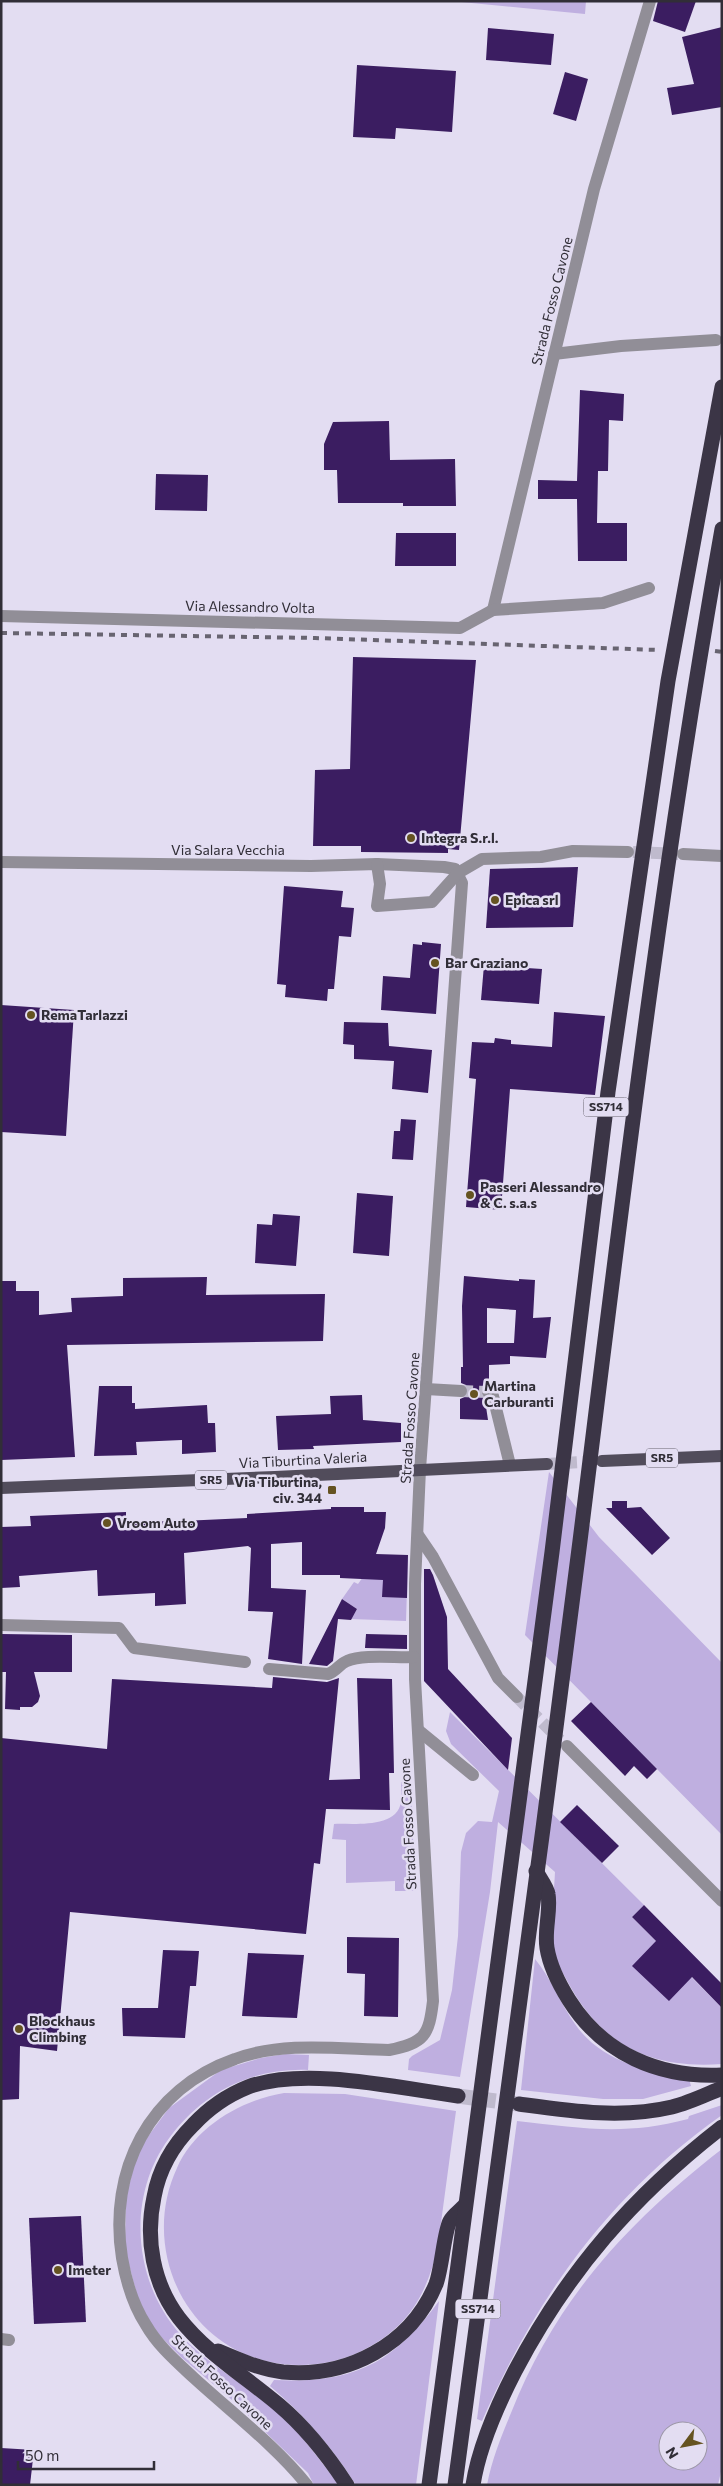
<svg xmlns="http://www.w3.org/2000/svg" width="723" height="2486" viewBox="0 0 723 2486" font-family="Commissioner,sans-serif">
  <rect width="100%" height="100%" fill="#e3ddf2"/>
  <g fill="#bfafe0" fill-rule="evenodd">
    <path d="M451 1H586L585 14Z"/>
    <path d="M549 1472 599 1537 722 1663V1835L525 1635Z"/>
    <path d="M377 1557 384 1561 383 1587 407 1589 406 1621 351 1619 357 1609 342 1599 354 1582 358 1584Z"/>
    <path d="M450 1712 644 1905 632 1917 722 2008V2064C653 2069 604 2047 570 1986 564 1974 555 1962 553 1948 550 1925 554 1895 555 1872L498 1822 490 1892 460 2077 408 2070 409 2059 412 2056 440 2040 452 1990 458 1936 461 1852 466 1833 478 1821 492 1822 499 1791 451 1744 446 1731Z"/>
    <path d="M401 1782H411L415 1891H395V1881L346 1883V1840L332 1839 334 1824C354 1823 397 1829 401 1802 402 1796 401 1788 401 1782Z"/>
    <path d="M535 1959C551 1978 560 2003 575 2024 601 2062 647 2071 689 2079L691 2086 643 2099H603L521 2090Z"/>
    <path d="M285 2054 309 2055 308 2070C253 2068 207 2090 173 2133 126 2191 131 2280 181 2335 208 2365 245 2384 275 2410 300 2432 319 2459 339 2485H314L308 2473 232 2400 181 2357 153 2329 140 2306 125 2250 126 2197 138 2150 169 2108 221 2070 261 2058Z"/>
    <path d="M284 2093 345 2094 456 2111 438 2245C427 2297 405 2332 355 2354 327 2366 294 2368 266 2361 182 2341 141 2245 177 2168 195 2127 241 2100 284 2093Z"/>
    <path d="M722 2105V2115C610 2194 536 2297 482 2421L477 2419 517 2121C581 2128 624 2136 688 2119L689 2116Z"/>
    <path d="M722 2149V2467L718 2485H487C492 2459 501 2437 511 2413 556 2299 627 2223 722 2149ZM668 2431H698V2461H668Z"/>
    <path d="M439 2301 416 2485H356C332 2447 304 2415 270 2386L274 2380C353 2384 393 2364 439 2301Z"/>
  </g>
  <g fill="#3b1d61" fill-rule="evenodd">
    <path d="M658 1H696L685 32 653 21Z"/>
    <path d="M722 27V107L672 115 667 88 694 84 682 37Z"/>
    <path d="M488 28 554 34 551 65 486 60Z"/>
    <path d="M357 65 456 71 452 132 396 128 395 139 353 137Z"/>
    <path d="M565 72 588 79 576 121 553 114Z"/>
    <path d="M580 390 624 394 623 421 609 420 608 471H598L597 523H627V561H578L577 499H538V480L577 481Z"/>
    <path d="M389 421 390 460 455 459 456 506H403V503H338L337 470H324V444L333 422Z"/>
    <path d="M156 474 208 475 207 511 155 510Z"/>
    <path d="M396 533H456V566H395Z"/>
    <path d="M353 657 476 660 459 850 448 849V853L361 852V846H313L315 770 350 769Z"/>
    <path d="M578 867 573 927 486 928 490 869Z"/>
    <path d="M284 886 343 891 341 907 354 908 351 937 339 936 334 989H328L327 1001 285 997 286 985 277 984Z"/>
    <path d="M422 942 441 944 436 1014 381 1010 383 976 410 978 413 944 422 945Z"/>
    <path d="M484 965 542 969 539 1004 481 1000Z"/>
    <path d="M1 1005 74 1010 66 1136 1 1132Z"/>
    <path d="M554 1012 605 1016 595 1095 510 1089 501 1210 466 1207 476 1079 469 1078 472 1042 494 1043 495 1038 511 1040V1044L552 1047Z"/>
    <path d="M344 1022 388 1023 389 1046 432 1050 428 1093 392 1089 394 1061 354 1059V1045L343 1044Z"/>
    <path d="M401 1119 416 1120 413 1160 392 1159 394 1131H400Z"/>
    <path d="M357 1193 393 1196 389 1256 353 1253Z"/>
    <path d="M273 1214 300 1216 296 1266 255 1263 257 1224 272 1225Z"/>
    <path d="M464 1276 519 1281V1279L535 1280 533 1318 551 1317 546 1358 510 1356V1364L489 1365V1384L484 1385 480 1392 485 1400 488 1420 460 1419V1399L467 1396 469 1391 466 1385 461 1383V1367H463L462 1306ZM487 1308 516 1310 514 1343H487Z"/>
    <path d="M207 1277 206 1295 325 1294 323 1341 67 1345 75 1457 1 1460V1281H16V1291H39V1315L72 1312 71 1298 123 1296V1278Z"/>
    <path d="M99 1386H132V1403H135V1409L207 1405 208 1423H215L216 1452 182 1454V1440L136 1442 137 1455 94 1456Z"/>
    <path d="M362 1395 363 1420 401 1423V1442L313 1446 314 1449 278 1450 276 1416 331 1414 330 1396Z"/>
    <path d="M612 1501H627V1508L641 1507 670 1538 652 1555 606 1508H612Z"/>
    <path d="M331 1507H364V1512H386L385 1528 376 1554 408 1555 407 1598 382 1597 383 1580 340 1578V1575H302V1542L271 1544V1588L306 1590 302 1664 268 1659 273 1612 248 1611 251 1548 248 1546 184 1553 186 1604 155 1606V1593L98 1596 97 1570 19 1576 20 1587 1 1588V1527L31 1526 30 1516 126 1512V1522L182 1521 247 1518V1514L331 1509Z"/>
    <path d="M424 1569H430L433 1575 447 1617 448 1669 512 1738 508 1770 424 1681Z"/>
    <path d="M342 1599 357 1609 351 1620 338 1619 333 1661 327 1666 309 1664Z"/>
    <path d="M1 1634 72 1635V1672H34L40 1696 38 1702 32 1707H20V1710L5 1709 6 1672H1Z"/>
    <path d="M366 1634 407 1635V1649L365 1648Z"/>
    <path d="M273 1677 327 1682 339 1678 329 1780 360 1779 357 1678 392 1679 394 1773H389L390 1810 326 1809 320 1864 314 1863 306 1934 70 1912 57 2051 20 2046 19 2099 1 2100V1738L107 1749 112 1679 272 1688Z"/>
    <path d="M591 1702 657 1769 647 1779 634 1766 625 1776 571 1721Z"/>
    <path d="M577 1805 619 1846 602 1863 560 1822Z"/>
    <path d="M644 1905 722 1984V2008L692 1977 669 2001 632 1966 656 1941 632 1917Z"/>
    <path d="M347 1937 399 1938 398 2017 364 2016 365 1974 347 1973Z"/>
    <path d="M163 1950 199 1951 196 1986H190L185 2038 123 2036 122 2008H158Z"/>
    <path d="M248 1953 304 1955 297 2018 242 2016Z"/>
    <path d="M81 2216 86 2322 34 2324 29 2218Z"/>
    <path d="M1 2448 34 2450 30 2485H1Z"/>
  </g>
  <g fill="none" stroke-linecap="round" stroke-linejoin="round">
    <g stroke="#bfbacd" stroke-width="12" stroke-dasharray="12 6" stroke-linecap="butt">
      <path d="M633 852 678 854"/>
      <path d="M461 1391 488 1392"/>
      <path d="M517 1697 560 1740"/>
    </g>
    <path stroke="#bfbacd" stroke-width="12" stroke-dasharray="12 6" stroke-linecap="butt" d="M547 1464 599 1461"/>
    <path stroke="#bfbacd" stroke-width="15" stroke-dasharray="15 8" stroke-linecap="butt" d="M458 2096 518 2104"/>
    <g stroke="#918e97" stroke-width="12">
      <path d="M554 354 621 346 716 340"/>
      <path d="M493 610 594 189 650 1"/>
      <path d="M1 616 460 628 493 610 603 603 649 588"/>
      <path d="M683 854 722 856"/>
      <path d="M1 862 311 866 377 864 444 867 455 869 462 883 420 1469 415 1584V1679L433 2001C429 2035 425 2043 389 2050 339 2049 283 2041 235 2059 149 2089 108 2171 122 2258 126 2281 133 2305 146 2325 158 2346 177 2362 194 2378 230 2411 277 2447 307 2485"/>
      <path d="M377 864 380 884 377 906 432 902 458 873 482 859 541 857 573 851 628 852"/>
      <path d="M426 1389 461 1391"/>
      <path d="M488 1392H492L510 1465"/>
      <path d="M418 1535 433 1557 498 1678 517 1697"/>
      <path d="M1 1625 119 1628 134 1648 245 1662"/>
      <path d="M269 1669 328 1674C337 1671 339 1664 347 1661 363 1654 396 1658 414 1657"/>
      <path d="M418 1730 473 1775"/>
      <path d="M567 1746 722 1901"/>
      <path d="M1 2339 9 2340"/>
    </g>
    <g stroke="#514c5b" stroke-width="12">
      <path d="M602 1461 722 1456"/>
      <path d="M1 1488 275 1477 547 1464"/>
    </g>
    <g stroke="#3b3546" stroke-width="15">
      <path d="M536 1871C539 1877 547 1887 548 1894 551 1911 544 1930 547 1948 550 1967 559 1984 569 2000 603 2054 659 2078 722 2075"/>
      <path d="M519 2104C570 2111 621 2119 672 2107 689 2103 705 2095 722 2088"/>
      <path d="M218 2351C239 2360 260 2369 283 2372 347 2378 411 2345 436 2284 442 2268 444 2232 450 2221 453 2215 461 2210 465 2205"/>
      <path d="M347 2485C328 2456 305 2427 279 2405 246 2377 206 2353 179 2318 153 2284 145 2239 154 2197 159 2169 173 2145 193 2125 208 2109 228 2095 248 2087 304 2066 399 2088 458 2096"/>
      <path d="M429 2485 552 1552 608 1092 668 681 722 387"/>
      <path d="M455 2485C496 2170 541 1856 580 1541 622 1203 662 865 722 529"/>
      <path d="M473 2485C479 2446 497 2406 515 2371 567 2272 633 2196 722 2127"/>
    </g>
    <g stroke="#686471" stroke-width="4" stroke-dasharray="6 6" stroke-linecap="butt">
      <path d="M1 633 315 638 659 650"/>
      <path d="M715 651 722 652"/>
    </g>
  </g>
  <g fill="#655321" stroke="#e3ddf2" stroke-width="2">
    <circle cx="411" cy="838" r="5"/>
    <circle cx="495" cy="900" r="5"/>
    <circle cx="435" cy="963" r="5"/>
    <circle cx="31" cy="1015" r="5"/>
    <circle cx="470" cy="1195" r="5"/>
    <circle cx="474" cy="1394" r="5"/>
    <rect x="327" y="1485" width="10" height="10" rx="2.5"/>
    <circle cx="107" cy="1523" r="5"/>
    <circle cx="19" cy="2029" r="5"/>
    <circle cx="58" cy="2270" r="5"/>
  </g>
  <g text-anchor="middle" stroke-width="5" stroke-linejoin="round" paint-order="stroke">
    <g fill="#e3ddf2" stroke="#66626f" stroke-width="1">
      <rect x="583.5" y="1097.5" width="45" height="19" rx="4"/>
      <rect x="646" y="1448.5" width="32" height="19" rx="4"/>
      <rect x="195" y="1470.5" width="32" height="19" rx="4"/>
      <rect x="455.5" y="2299.5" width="45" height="19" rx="4"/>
    </g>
    <g font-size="12" font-weight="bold" fill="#312e37">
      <text x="606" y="1111">SS714</text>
      <text x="662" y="1462">SR5</text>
      <text x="211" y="1484">SR5</text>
      <text x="478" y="2313">SS714</text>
    </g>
    <g font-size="14" fill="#312e37" stroke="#e3ddf2">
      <text transform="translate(552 301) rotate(-76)" y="5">Strada Fosso Cavone</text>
      <text transform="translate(250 607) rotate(1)" y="5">Via Alessandro Volta</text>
      <text x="228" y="855">Via Salara Vecchia</text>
      <text transform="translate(410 1418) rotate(-86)" y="5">Strada Fosso Cavone</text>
      <text transform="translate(303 1460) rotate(-3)" y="5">Via Tiburtina Valeria</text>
      <text transform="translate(408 1824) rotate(-93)" y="5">Strada Fosso Cavone</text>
      <text transform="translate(222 2382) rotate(43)" y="5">Strada Fosso Cavone</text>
    </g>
    <g font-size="14" font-weight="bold" fill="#312e37" stroke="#e3ddf2" text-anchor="start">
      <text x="421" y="843">Integra S.r.l.</text>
      <text x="505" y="905">Epica srl</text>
      <text x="445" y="968">Bar Graziano</text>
      <text x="41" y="1020">RemaTarlazzi</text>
      <text x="480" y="1192">Passeri Alessandro<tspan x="480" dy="16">&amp; C. s.a.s</tspan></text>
      <text x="484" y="1391">Martina<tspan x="484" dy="16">Carburanti</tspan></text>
      <text x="322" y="1487" text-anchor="end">Via Tiburtina,<tspan x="322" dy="16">civ. 344</tspan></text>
      <text x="117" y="1528">Vroom Auto</text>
      <text x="29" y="2026">Blockhaus<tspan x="29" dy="16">Climbing</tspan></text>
      <text x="68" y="2275">Imeter</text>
    </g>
  </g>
  <rect width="723" height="2486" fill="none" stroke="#312e37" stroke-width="5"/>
  <g transform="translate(683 2446) rotate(238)"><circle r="24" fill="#e3ddf2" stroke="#9c97a7"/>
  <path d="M0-4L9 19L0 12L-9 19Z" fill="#655321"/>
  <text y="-8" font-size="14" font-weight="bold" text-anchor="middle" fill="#312e37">N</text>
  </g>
  <path d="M18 2461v8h136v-8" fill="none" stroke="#312e37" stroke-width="2.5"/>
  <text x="25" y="2461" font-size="15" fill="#312e37" stroke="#e3ddf2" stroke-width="4" paint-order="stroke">50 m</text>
</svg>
